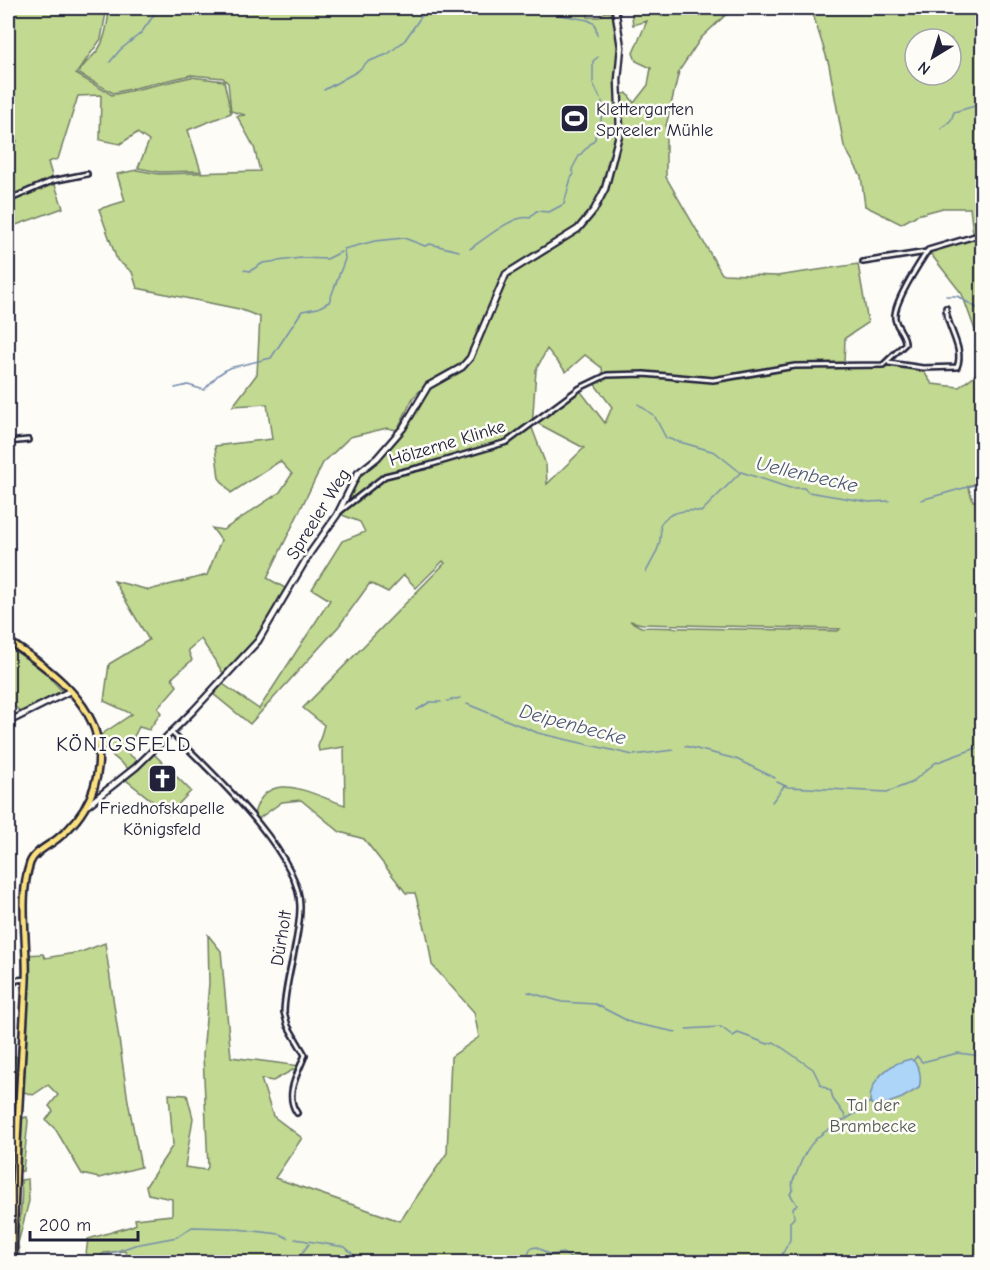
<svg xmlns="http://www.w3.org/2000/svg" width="990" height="1270" viewBox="0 0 990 1270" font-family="'Comic Neue',sans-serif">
  <rect width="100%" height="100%" fill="#fdfcf7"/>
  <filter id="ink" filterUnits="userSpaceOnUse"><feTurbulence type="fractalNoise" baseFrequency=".0167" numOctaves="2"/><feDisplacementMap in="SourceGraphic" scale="12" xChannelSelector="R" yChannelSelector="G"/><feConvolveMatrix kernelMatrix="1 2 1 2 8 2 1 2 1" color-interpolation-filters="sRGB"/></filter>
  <g filter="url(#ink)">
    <g fill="#c1d990" stroke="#727e66" stroke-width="1.5" fill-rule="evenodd">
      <path d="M8 8H107L101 39 76 74 112 95 191 77 224 81 231 113 188 130 201 171 159 172 138 168 149 141 137 133 120 144 100 140 101 95 78 96 58 159 48 162 53 179 8 199V146L17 141 8 135Z"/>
      <path d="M110 8H577L588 11V17H599L605 12 614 13 619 47 618 139 594 210 619 146 620 95 627 93 634 103 648 85 651 68 636 61 633 53 647 21 633 25 631 8H733L701 38 679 71 666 126V177L722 274 777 276 858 264 868 323 845 338 844 364 795 365 715 379 660 373 603 375 602 368 585 355 566 372 547 349 536 370 532 428 546 465 547 484 584 448 537 423 579 389 605 423 612 407 593 382 609 376 642 375 713 382 795 367 878 368 899 364 922 369 932 384 959 387 975 375 980 344 962 294 930 253 927 254 933 248 982 236V482L968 486 973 501 982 498V1147L980 1148 982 1152V1262H128L125 1251 104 1253 94 1261 85 1262 88 1239 132 1226 136 1224 135 1219 172 1215V1199L148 1194 146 1186 173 1145 169 1094 187 1095 193 1118 185 1167 206 1170 208 1167 203 1055 209 983 208 935 221 951 231 1057 300 1066 273 1081 261 1079 273 1116 302 1138 275 1178 400 1221 447 1153 451 1057 479 1037 474 1012 432 965 427 935 415 893H406L364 839 340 832 301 800 282 802 258 819 254 814C267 765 314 796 345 805L344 747 319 751 318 746 324 725 303 708 445 563 443 561 416 588 404 575 388 592 370 583 339 626 250 724 212 693 220 682 259 709 330 600 312 589 342 541 365 532 360 522 340 514 359 474 380 457 427 389 452 373 449 370 428 382 413 398 397 430 387 428 350 437 323 463 267 578 287 589 254 641 223 673 201 639 188 650 192 660 172 678 177 686 158 708 161 713 149 730 139 727 126 752 139 762 153 753 191 791 169 814 126 780 132 772 100 745 99 736 132 714 104 701 109 664 149 640 114 581 149 590 207 575 221 540 212 528 223 530 280 492 292 474 280 461 231 493 219 478 215 446 272 439 267 404 233 406 257 374 260 317 239 309 137 288 132 272 117 260 99 209 125 201 117 174 137 170 159 174 260 171 254 147 237 116 245 115 231 111 228 83 223 78 191 75 113 93 81 75 79 73C83 63 92 58 98 50 106 38 107 22 110 8ZM630 621 642 624 840 629 838 631 641 627Z"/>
      <path d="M811 8H982V233L973 234 970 208H943L917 215 901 224 865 206 861 176 844 146 829 65ZM915 39H951V75H915Z"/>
      <path d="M54 182 63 208 8 228V201Z"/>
      <path d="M12 646 38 665 63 692 21 712 14 706 8 707V659Z"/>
      <path d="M105 943 128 1101 141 1167 99 1178 82 1174 56 1130 46 1120 53 1111 49 1106 58 1095 48 1085 33 1095 21 1091 26 955 43 954 45 958 81 952Z"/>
      <path d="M14 1056 17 1057 13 1120 27 1117 28 1121 23 1171 12 1173 11 1191H8C7 1145 9 1101 14 1056Z"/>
      <path d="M28 1179 29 1201 18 1243 20 1262H15C16 1234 24 1208 21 1180Z"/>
    </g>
    <path fill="#acd5f7" stroke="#758dac" stroke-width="1.5" d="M911 1059C920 1065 922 1077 919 1088L902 1098 877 1107 870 1103C869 1080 889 1063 911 1059Z"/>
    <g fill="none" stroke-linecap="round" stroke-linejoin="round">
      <g stroke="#758dac" stroke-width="1.5">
        <path d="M555 8V14L588 20 595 24 597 35"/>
        <path d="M598 57 593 61V83L600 98"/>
        <path d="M110 62 120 50 141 33 159 8"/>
        <path d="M324 90 358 71 367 62 388 54 405 40 427 8"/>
        <path d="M941 129 951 120 954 112 982 104"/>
        <path d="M470 249C483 240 515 213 530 218L536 211 549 212 564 204 571 178 574 174 572 169 579 156 595 139 596 130 601 122 602 101"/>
        <path d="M244 270 250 271 263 263 301 258 327 259 341 252"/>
        <path d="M946 296H957L982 311"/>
        <path d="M175 388 188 385 204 390 218 375 229 368 271 358 302 311 318 308 329 302 345 259 344 249 375 241 404 238 425 246 430 244 459 251"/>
        <path d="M638 404 653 415"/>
        <path d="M655 417 666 438 715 452 740 472"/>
        <path d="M921 500 982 483"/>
        <path d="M646 572C655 555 663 544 660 525 667 512 688 508 701 512L741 472 790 488H804L808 492 869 502 889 501"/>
        <path d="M447 701 460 698"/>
        <path d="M467 704 538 733 633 755 674 750"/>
        <path d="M417 710 430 702H441"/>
        <path d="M685 746 736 759 775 778"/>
        <path d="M777 782 788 787 887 792 911 783 935 763 982 746"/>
        <path d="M772 802 784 786"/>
        <path d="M528 992 562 1002 595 1004 632 1023 676 1032"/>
        <path d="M686 1029 721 1027 733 1036 738 1033 768 1044 774 1042 813 1069 821 1085 831 1091 833 1099 846 1117"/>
        <path d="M913 1061 917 1056 922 1062 958 1053 982 1056"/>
        <path d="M295 1239 345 1247 356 1257 379 1262"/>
        <path d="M389 1261 396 1262"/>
        <path d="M85 1262 135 1245 177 1237 192 1227 228 1228 280 1234 288 1238"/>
        <path d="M295 1262 309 1244"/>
        <path d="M492 1262 504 1256 527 1257 531 1248 537 1247 550 1255 563 1253 572 1259 578 1257 581 1261 589 1262"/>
        <path d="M597 1262 602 1260 610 1262"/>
        <path d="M778 1262 790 1240V1222L794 1218 793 1208 797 1205 790 1194 793 1189C791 1180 794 1180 797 1172 810 1135 824 1132 856 1113 863 1110 864 1104 871 1102"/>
      </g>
      <defs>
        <g id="street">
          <path d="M8 200 52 181 87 174"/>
          <path d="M863 262 927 252"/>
          <path d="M889 363 923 368 957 367C965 348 946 327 946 308"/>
          <path d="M8 442 28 440"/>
          <path d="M339 512 385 476 426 466 507 442 580 388 607 375 644 374 713 380 795 366 883 365 905 344C906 334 896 328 895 318 893 303 919 264 928 250L982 234"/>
          <path d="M171 732C208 769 301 853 300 907 300 942 285 977 284 1012L288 1026 305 1055C298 1073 284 1095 297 1113"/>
          <path d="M8 988 17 980 26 979"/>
        </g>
        <g id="secondary">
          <path d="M8 722 70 691"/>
          <path d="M88 805 136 767 192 712 258 641 310 553 337 515 358 473 377 458 403 428 428 386 462 367 470 358 506 274 578 229 594 210 605 189 620 131 618 80 621 47 615 8"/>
        </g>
        <path id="primary" d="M8 641C42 663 93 699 98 744 102 782 87 816 57 839 48 846 34 852 30 863 18 898 28 945 26 981 21 1075 14 1168 13 1262"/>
      </defs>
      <use href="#street" stroke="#22223b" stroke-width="8"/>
      <use href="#secondary" stroke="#22223b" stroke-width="9"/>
      <use href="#primary" stroke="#22223b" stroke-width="10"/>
      <use href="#street" stroke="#fdfcf7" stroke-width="3"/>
      <use href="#secondary" stroke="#fdfcf7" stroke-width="4.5"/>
      <use href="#primary" stroke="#fae180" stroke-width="5"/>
    </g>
  </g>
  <defs>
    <symbol id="stadium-square" viewBox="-11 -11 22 22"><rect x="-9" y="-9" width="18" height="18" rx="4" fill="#22223b" stroke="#fdfcf7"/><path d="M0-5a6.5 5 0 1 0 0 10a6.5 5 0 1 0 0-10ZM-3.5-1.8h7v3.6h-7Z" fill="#fff"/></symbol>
    <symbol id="church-square" viewBox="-11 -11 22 22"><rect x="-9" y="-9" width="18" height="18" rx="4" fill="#22223b" stroke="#fdfcf7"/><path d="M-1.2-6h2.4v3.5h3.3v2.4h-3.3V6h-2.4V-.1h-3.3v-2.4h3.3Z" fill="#fff"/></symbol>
  </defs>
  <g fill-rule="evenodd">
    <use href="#stadium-square" x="558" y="102" width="33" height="33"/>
    <use href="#church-square" x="146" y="762" width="33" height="33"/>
  </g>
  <g text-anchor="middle" stroke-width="5" stroke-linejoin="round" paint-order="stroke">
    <g font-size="18" fill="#22223b" stroke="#fdfcf7" text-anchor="start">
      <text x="596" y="115">Klettergarten<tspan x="596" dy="21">Spreeler Mühle</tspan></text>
      <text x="162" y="814" text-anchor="middle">Friedhofskapelle<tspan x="162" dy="21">Königsfeld</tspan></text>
    </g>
    <g font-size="18" fill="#22223b" stroke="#fdfcf7">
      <text transform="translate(447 443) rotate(-17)" y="6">Hölzerne Klinke</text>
      <text transform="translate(318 514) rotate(-58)" y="6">Spreeler Weg</text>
      <text transform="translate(281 938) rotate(-81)" y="6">Dürholt</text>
    </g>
    <g font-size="18" fill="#525954" stroke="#fdfcf7">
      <text x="873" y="1111">Tal der<tspan x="873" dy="21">Brambecke</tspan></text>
    </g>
    <g font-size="20" font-style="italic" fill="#4b5873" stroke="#fdfcf7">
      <text transform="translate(807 474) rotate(13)" y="7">Uellenbecke</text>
      <text transform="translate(573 724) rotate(15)" y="7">Deipenbecke</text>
    </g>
    <g font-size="21" letter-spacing="1.5" fill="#22223b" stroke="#fdfcf7">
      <text x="124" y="751">KÖNIGSFELD</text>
    </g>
  </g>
  <rect width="990" height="1270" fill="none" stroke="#fdfcf7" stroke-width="30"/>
  <rect x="15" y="15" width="960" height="1240" fill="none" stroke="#22223b" stroke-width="2" filter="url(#ink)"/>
  <g transform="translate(933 57) rotate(218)"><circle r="28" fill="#fdfcf7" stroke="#a5a5ac" stroke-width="1.5"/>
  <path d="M0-4.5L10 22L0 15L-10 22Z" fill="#22223b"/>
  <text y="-9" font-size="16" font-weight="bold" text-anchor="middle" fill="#22223b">N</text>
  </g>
  <path d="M30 1231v9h108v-9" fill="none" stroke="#22223b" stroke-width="3"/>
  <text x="39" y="1231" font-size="18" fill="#22223b" stroke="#fdfcf7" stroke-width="4.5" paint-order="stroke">200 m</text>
</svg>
